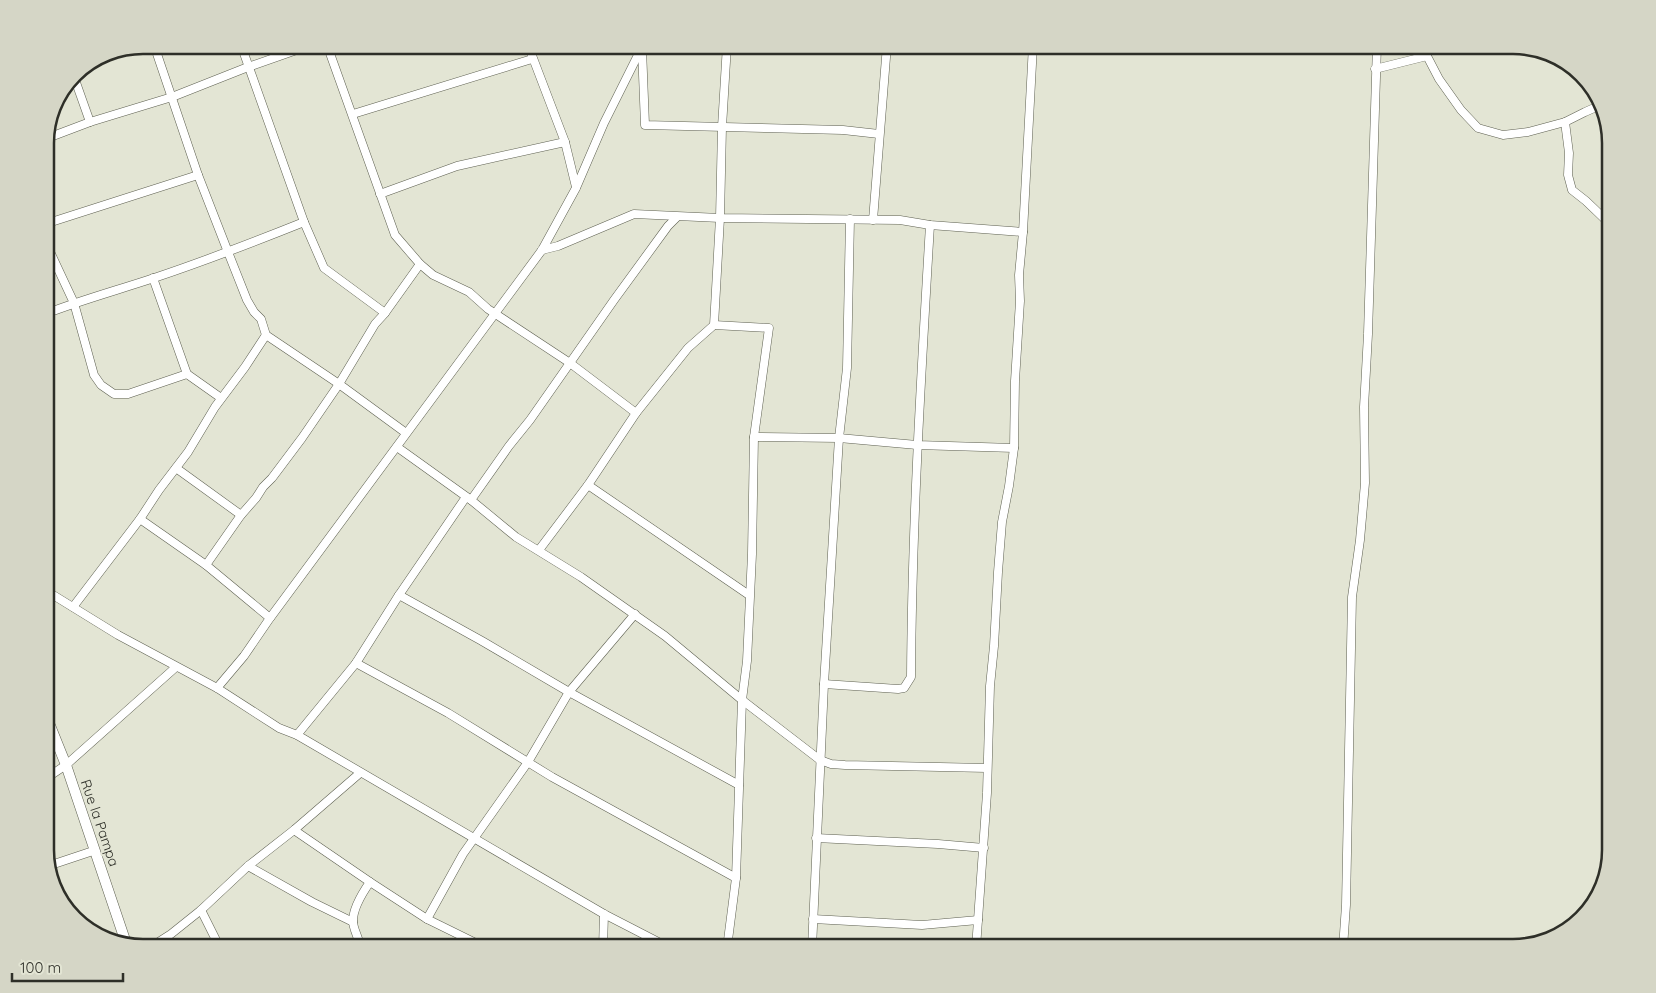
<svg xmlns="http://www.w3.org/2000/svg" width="1656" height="993" viewBox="0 0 1656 993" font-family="Quicksand,sans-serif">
  <rect width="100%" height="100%" fill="#e3e5d4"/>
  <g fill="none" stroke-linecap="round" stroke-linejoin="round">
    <defs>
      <g id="minor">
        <path d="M154 45 198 175 228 252 247 300 254 312 261 319 266 335 339 384 406 433"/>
        <path d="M241 45 304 222 324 268 385 313"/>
        <path d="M327 45 395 235 420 264 433 275 469 292 488 309 570 363 636 413"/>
        <path d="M528 45 565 142 576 187"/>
        <path d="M727 45 722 127 720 218 714 325 769 328 754 437 752 554 747 661 742 700 736 878 727 948"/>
        <path d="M974 45 1033 49"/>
        <path d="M1412 45 1427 56 1439 79 1461 110 1478 128 1503 135 1528 132 1565 122"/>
        <path d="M642 49 645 125 843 130 879 134"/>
        <path d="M1375 69 1427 56"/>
        <path d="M73 74 90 122"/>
        <path d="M1601 105 1585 112 1565 122 1569 153 1568 175 1572 190 1586 201 1611 225"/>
        <path d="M353 114 532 59"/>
        <path d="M45 139 90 122 172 97 248 67 311 45"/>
        <path d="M380 194 457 166 565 142"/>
        <path d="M873 220 887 45"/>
        <path d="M45 224 198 175"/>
        <path d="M45 241 74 303 94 375 101 385 114 394H128L187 374"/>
        <path d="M542 250 558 246 634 214 720 218 900 220 930 225 1023 232"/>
        <path d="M153 278 187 374 221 398"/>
        <path d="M45 314C81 300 118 290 154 278 205 261 254 242 304 222"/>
        <path d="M754 437 839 438 917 445 1014 448"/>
        <path d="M397 447 471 500 516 537 581 577 665 636 742 700 820 760 831 764 845 765 987 768"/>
        <path d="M176 468 241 515"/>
        <path d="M588 485 749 595"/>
        <path d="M466 497 399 595 482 641 569 692 739 785"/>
        <path d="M471 500 509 446 530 420 614 300 668 226 677 217"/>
        <path d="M140 519 159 490 188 452 215 407 245 367 266 335"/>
        <path d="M539 550 588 485 636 413 688 348 714 325"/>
        <path d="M206 565 241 515 256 498 263 487 272 478 302 438 339 384 375 324 385 313 420 264"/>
        <path d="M45 590 118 635 217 688 279 728 297 735 604 914 670 948"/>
        <path d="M73 607 140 519 206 565 270 618"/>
        <path d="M356 663 448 713 552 777 736 878"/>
        <path d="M824 684 898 689 904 688 911 677C912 526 921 376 930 225"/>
        <path d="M217 688 244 656 270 618 542 250 576 188 604 123 643 45"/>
        <path d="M297 735 356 663 399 595"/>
        <path d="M45 779 66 765 176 667"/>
        <path d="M294 830 370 882"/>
        <path d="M816 838 938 844 984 848"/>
        <path d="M48 866 93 851"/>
        <path d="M248 866 312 902 353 922"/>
        <path d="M201 910 220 948"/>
        <path d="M813 919 922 925 978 920"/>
        <path d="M149 948 171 934 201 910 248 866 294 830 360 773"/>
        <path d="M360 948C360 939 353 930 353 921 353 909 363 892 370 882L427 919"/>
        <path d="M486 948 427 919 463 854 528 762 569 692 635 614"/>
        <path d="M603 948 604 914"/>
        <path d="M812 948 824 684 839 438 847 368 850 219"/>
        <path d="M976 948 987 793 990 686 994 646 998 572 1002 522 1009 486 1014 448 1015 381 1020 301 1019 275 1023 232 1033 45"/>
        <path d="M1343 948 1346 905 1352 597 1360 540 1365 483 1364 407 1368 334 1377 45"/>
      </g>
      <path id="tertiary" d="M45 713 66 765 126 943"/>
    </defs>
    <use href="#minor" stroke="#5e6051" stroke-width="9"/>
    <use href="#tertiary" stroke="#5e6051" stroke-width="11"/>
    <use href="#minor" stroke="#fff" stroke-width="8"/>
    <use href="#tertiary" stroke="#fff" stroke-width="10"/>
  </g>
  <g text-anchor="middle" stroke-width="4" stroke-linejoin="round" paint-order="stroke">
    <g font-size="14" fill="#2e2f28" stroke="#e3e5d4">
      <text transform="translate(100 823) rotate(71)" y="5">Rue la Pampa</text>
    </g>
  </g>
  <path d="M0 0H1656V993H0ZM143 54H1513A89 89 0 0 1 1602 143V850A89 89 0 0 1 1513 939H143A89 89 0 0 1 54 850V143A89 89 0 0 1 143 54Z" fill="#d5d6c6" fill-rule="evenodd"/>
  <path fill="none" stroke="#2e2f28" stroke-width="2.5" d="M143 54H1513A89 89 0 0 1 1602 143V850A89 89 0 0 1 1513 939H143A89 89 0 0 1 54 850V143A89 89 0 0 1 143 54Z"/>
  <path d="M12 973v8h111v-8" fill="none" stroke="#2e2f28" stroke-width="2.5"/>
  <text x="20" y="973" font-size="15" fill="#2e2f28" stroke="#e3e5d4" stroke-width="4" paint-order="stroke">100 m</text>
</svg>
